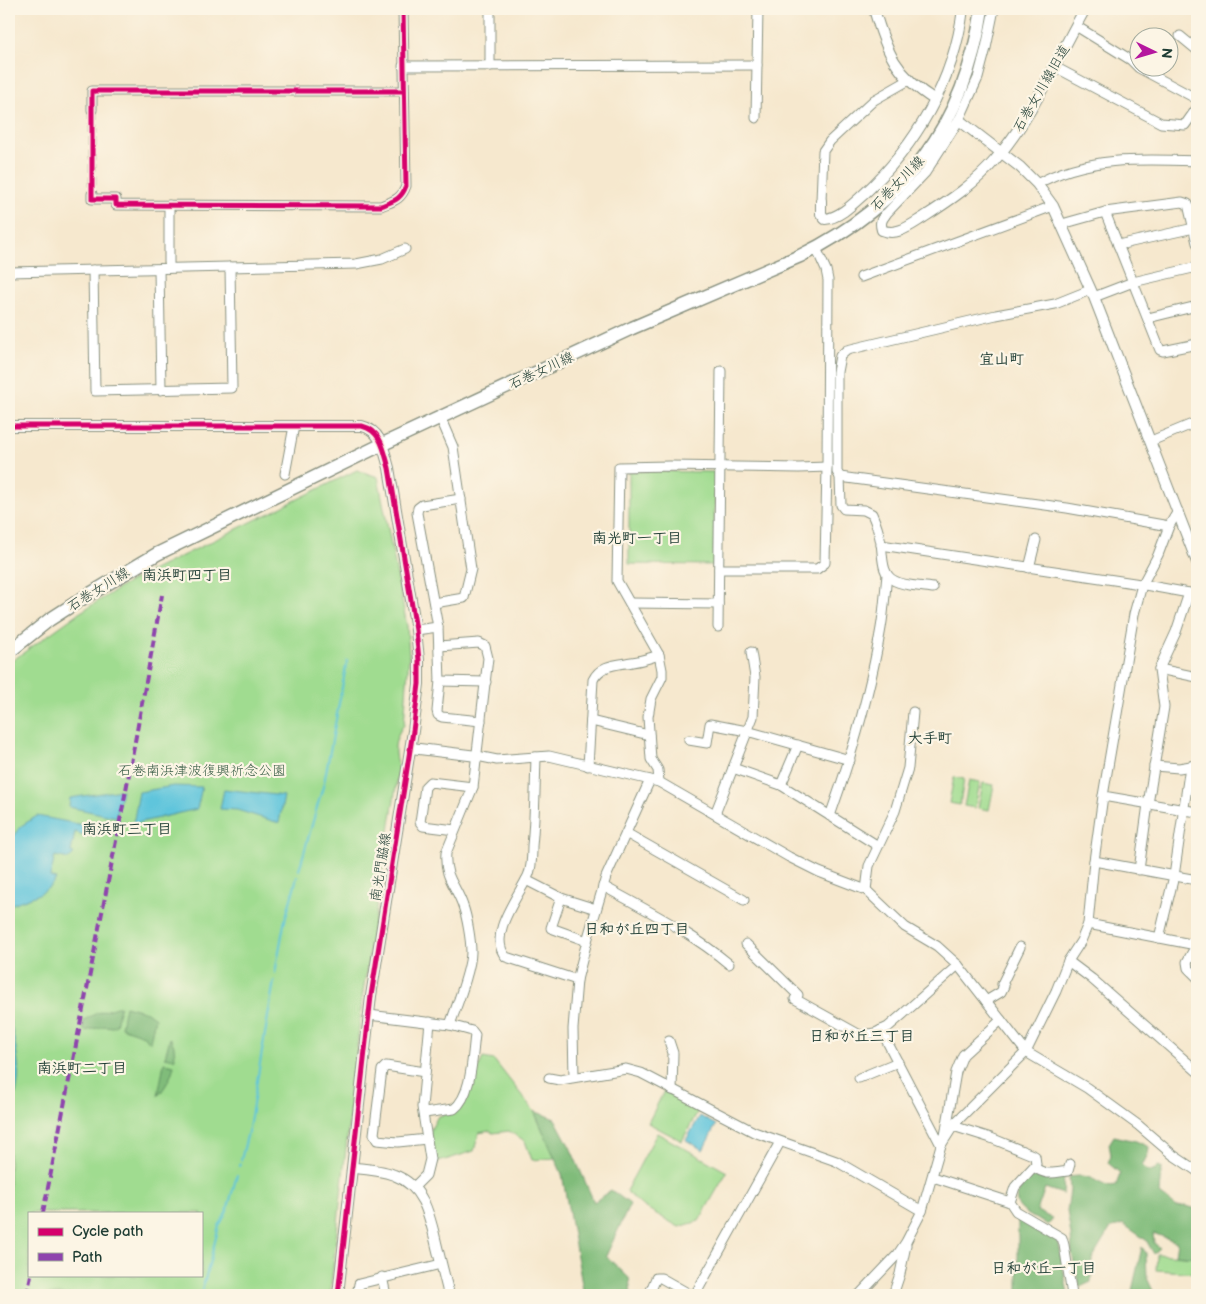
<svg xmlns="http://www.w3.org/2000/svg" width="1206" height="1304" viewBox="0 0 1206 1304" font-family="'Balsamiq Sans','Klee One',sans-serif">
  <rect width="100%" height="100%" fill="#fcf5e5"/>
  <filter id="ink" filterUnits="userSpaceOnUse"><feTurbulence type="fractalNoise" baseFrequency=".02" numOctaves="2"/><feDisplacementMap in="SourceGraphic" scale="10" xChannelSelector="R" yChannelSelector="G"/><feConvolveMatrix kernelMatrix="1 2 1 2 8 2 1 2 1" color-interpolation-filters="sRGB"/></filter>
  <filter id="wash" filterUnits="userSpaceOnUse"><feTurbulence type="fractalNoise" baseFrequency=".0096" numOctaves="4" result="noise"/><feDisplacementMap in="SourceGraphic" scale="20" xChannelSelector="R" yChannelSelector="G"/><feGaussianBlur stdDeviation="1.12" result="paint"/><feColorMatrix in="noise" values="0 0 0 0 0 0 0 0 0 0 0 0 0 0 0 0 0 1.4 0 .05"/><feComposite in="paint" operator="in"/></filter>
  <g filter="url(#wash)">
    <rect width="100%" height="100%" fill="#f6e8ce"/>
    <g fill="#a0dc90" stroke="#608c62" fill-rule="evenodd">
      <path d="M357 470 378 477 407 626 409 655 404 725C394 737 392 754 399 768L363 992 330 1295H9V663L79 613 129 582ZM29 1213H201V1275H29Z"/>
      <path d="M629 471 715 472 714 565 629 564Z"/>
      <path d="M954 777 964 779 960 805 949 803Z"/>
      <path d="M969 780 980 782 975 808 964 806Z"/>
      <path d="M983 783 994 785 989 810 978 808Z"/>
      <path d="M483 1058 494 1060 534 1111 555 1158 532 1160 525 1141 509 1131 493 1133 489 1131 479 1133 474 1151 435 1163 430 1131 438 1116 457 1112Z"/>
      <path d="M664 1091 699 1109 682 1141 648 1123Z"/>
      <path d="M657 1133 727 1172 699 1221 679 1227 641 1205 626 1191Z"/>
      <path d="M1157 1254 1197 1257V1273L1156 1270Z"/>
    </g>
    <g fill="#80bc7a" stroke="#507c57">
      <path d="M120 1006 116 1025 113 1027 105 1026 85 1031 83 1029 84 1020 97 1013Z"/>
      <path d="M125 1006 147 1012 155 1018 150 1042 141 1034 121 1027Z"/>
      <path d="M170 1038 174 1046 175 1059 165 1057Z"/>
      <path d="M164 1063 174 1065C171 1078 166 1086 158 1096Z"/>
      <path d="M534 1111 555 1119 570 1147 594 1202 611 1190 630 1204 606 1256 629 1278 631 1295H584L562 1174Z"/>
      <path d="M1114 1136 1136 1141 1149 1147 1148 1154 1142 1166 1148 1171H1154L1158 1166 1162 1168 1160 1194 1177 1207 1185 1206 1197 1209V1257L1175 1255 1177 1242 1153 1233 1154 1243 1160 1248 1154 1254 1146 1240 1123 1224 1110 1229 1092 1259 1091 1282 1080 1287 1072 1254 1071 1235 1067 1211 1070 1190 1069 1177C1076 1176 1083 1175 1090 1178 1099 1181 1106 1189 1116 1186L1120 1173 1108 1163 1111 1155 1109 1144Z"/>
      <path d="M1034 1174 1047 1180 1064 1175 1063 1194 1045 1188 1037 1211 1053 1219 1048 1225C1037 1219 1010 1210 1018 1193 1021 1187 1029 1180 1034 1174Z"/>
      <path d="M1018 1218 1057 1240 1059 1244 1068 1295H1018Z"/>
      <path d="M1142 1247 1146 1253 1147 1278 1155 1295H1131Z"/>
    </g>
    <g fill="#5ec5dc" stroke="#3e8188">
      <path d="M173 786 202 787 197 809 133 824 139 792Z"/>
      <path d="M224 789 284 796 279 823 237 810 220 809Z"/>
      <path d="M122 790 116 817 69 807 70 798Z"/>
      <path d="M37 816 104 829 96 831 86 836 75 832 71 852 74 853 69 859 55 856 50 877 56 879C45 897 25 897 9 906V841L21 826Z"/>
      <path d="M9 1014C15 1047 27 1079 9 1110Z"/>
      <path d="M700 1116 716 1125 703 1150 686 1140Z"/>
    </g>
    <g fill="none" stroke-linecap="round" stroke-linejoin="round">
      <g stroke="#5ec5dc" stroke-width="2">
        <path d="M299 870 324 783 347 661"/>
        <path d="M275 973 284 924 297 877"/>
        <path d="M241 1160 249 1128 274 981"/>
        <path d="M239 1166 240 1164"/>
        <path d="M201 1295 219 1226 227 1211 237 1175"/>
      </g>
    </g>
  </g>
  <g filter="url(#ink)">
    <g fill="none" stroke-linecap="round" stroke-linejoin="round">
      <path stroke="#cbc6af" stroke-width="9" stroke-dasharray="9 4.5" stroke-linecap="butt" d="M92 110V194"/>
      <defs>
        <g id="minor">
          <path d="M490 9V66"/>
          <path d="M1076 26 1131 60 1138 67"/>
          <path d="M1180 36 1197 50"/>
          <path d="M403 66 757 65"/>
          <path d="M1055 67 1161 123 1185 125 1197 108"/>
          <path d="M1139 68 1197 99"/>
          <path d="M92 110V91H404"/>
          <path d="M756 118 758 9"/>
          <path d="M1037 184C1086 156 1143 159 1197 161"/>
          <path d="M92 194V199H116V205L381 206C393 201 401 200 406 186L403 9"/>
          <path d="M821 201 823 151 830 141 874 100 909 80"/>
          <path d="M1105 212 1160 350 1163 351 1197 344"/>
          <path d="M885 215 925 173 959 120 978 78 986 48 994 9"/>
          <path d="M1062 224 1105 212 1182 202 1188 204 1197 243"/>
          <path d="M1118 245 1194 228"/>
          <path d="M816 248 826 270 828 280 827 467"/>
          <path d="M169 268V205"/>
          <path d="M159 269 161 390"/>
          <path d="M93 270 95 391 232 388 230 267"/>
          <path d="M9 272 356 264 382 259 405 249"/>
          <path d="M861 277 1053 206"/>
          <path d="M1094 297 1133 282 1197 267"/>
          <path d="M1148 318 1197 306"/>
          <path d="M1151 441 1197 422"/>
          <path d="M285 474 294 426"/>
          <path d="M840 477 1067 508 1169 526"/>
          <path d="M461 499 422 505 418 508 417 513 438 627 440 681 437 711 438 715 442 717 481 721"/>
          <path d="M881 545 1134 583 1189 593"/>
          <path d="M1029 568 1036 540"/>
          <path d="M933 588C922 586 904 586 895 581 881 575 883 556 881 543 879 533 876 523 872 514L864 510 844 509 841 505 840 477 837 472V372L840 356 847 350 996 315 1055 304 1090 290"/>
          <path d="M434 603 464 598 471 569 453 447 440 417"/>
          <path d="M630 603 718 604"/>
          <path d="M718 627 721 371"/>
          <path d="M416 630 438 627"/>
          <path d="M439 646 479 643 485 646 488 658 473 787 446 853C444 878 456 885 463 906 467 917 471 940 471 952 471 970 456 1007 450 1025"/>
          <path d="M1159 669 1197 677"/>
          <path d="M440 681 486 682"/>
          <path d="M591 721 649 735"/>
          <path d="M689 740 707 743 710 724 747 731 850 760"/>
          <path d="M477 756 497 760 549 756 659 782 789 857 819 872 866 890 905 927 937 946 958 965 1026 1052 1087 1088 1138 1125 1173 1155 1197 1171"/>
          <path d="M536 757C535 787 535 816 532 846 532 855 532 868 528 876 518 897 487 936 506 957L577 980"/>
          <path d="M588 766 593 680C601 664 617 665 632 662 641 661 650 658 659 655"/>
          <path d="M1154 766 1179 768 1197 765"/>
          <path d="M733 768 781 785 878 846"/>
          <path d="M659 782 658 770 651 759 648 717 651 699 662 677V670L659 655 617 581 619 467 670 466 799 468 827 467 825 563 817 569H719"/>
          <path d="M781 785 798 745"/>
          <path d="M1103 796 1197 812"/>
          <path d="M715 814 753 717 755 677 751 652"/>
          <path d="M830 816C852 755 870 693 881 628 884 611 885 593 887 575"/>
          <path d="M455 830 423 826 420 822 425 787 430 782 473 787"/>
          <path d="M626 833 744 900"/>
          <path d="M1094 861 1197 880"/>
          <path d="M1139 870 1148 804 1164 707 1159 669 1176 632 1189 593 1197 595"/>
          <path d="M526 880 561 898 596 909"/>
          <path d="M603 886C646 910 691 932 729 964"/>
          <path d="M866 890 869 866 895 811 908 768 913 712"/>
          <path d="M561 898 551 928 587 941"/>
          <path d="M1088 924 1196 945"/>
          <path d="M1159 938 1174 876 1190 766"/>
          <path d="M746 944 798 995"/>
          <path d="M1197 944 1187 962 1188 968 1197 977"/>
          <path d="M1068 961 1092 979 1197 1071"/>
          <path d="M795 999 860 1035 875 1033 888 1027 903 1014 958 965"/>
          <path d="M986 1001 1001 992 1004 986 1002 984 1020 947"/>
          <path d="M369 1015 450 1025 472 1031 475 1035C472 1057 472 1095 454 1109L424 1113"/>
          <path d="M881 1030 941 1145"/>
          <path d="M669 1041 673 1053 672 1090"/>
          <path d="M425 1072 386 1066 382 1070 374 1134 377 1140 398 1142 427 1139"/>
          <path d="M574 1077 573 1029 577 980 587 941 606 877 650 780"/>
          <path d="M549 1078 560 1080 626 1069 641 1073 754 1132 836 1161 922 1211"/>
          <path d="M859 1078 898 1062"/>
          <path d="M953 1126 991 1138 1035 1156 1036 1164 1015 1187 1010 1202"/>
          <path d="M945 1136 956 1072 963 1055 1001 1020"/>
          <path d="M1034 1167C1046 1176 1053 1173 1068 1171L1070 1164"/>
          <path d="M933 1177 1010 1202 1016 1211 1062 1238 1064 1245 1072 1295"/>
          <path d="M414 1187 426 1175 430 1159 422 1107 430 1022"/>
          <path d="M382 1277 386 1295"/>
          <path d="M357 1295 359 1284 441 1264"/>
          <path d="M649 1295 656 1278H661L691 1295"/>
          <path d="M695 1295 780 1142"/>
          <path d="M859 1295 898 1254 906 1242 922 1211 941 1145 955 1123 1026 1052 1056 991 1068 961 1081 941 1088 924 1094 861 1103 796 1134 614 1142 585 1158 555 1169 526 1178 511"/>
          <path d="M893 1295 900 1274 906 1245"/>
        </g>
        <g id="tertiary">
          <path d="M874 9C886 51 896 76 935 100"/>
          <path d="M959 120 1020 167 1037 184 1053 206 1094 297 1197 562"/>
          <path d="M821 201V214L825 219C839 218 853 204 863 195 916 146 954 81 963 9"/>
          <path d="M885 215C881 220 880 223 882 230 897 237 912 224 924 217 949 201 976 183 995 160 1034 115 1056 60 1085 9"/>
          <path d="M9 426H362C382 431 384 451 389 468L416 630 419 660V684L413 731 371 996 338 1295"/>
          <path d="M411 748 477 756"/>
          <path d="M353 1168C366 1169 381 1170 394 1175 425 1186 430 1218 437 1247 441 1263 445 1279 449 1295"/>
        </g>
        <path id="secondary" d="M9 652 49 620 80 600 157 554 383 444 632 328 800 256C905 204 965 125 982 9"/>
      </defs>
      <use href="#minor" stroke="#8a9281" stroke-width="11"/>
      <use href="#tertiary" stroke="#8a9281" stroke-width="12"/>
      <use href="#secondary" stroke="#8a9281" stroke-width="15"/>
      <use href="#minor" stroke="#fff" stroke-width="9"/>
      <use href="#tertiary" stroke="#fff" stroke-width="10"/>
      <use href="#secondary" stroke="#fff" stroke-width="12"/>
      <g stroke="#8e44ad" stroke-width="4" stroke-dasharray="8 4" stroke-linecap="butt">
        <path d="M43 1213 126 790 162 595"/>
        <path d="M27 1295 31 1275"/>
      </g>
      <defs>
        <g id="cycleway">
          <path d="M403 9 406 186C401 200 393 201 381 206L116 205V199H92V91H404"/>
          <path d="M9 426H362C382 431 384 451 389 468L416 630 419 660V684L413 731 371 996 338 1295"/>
        </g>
      </defs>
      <use href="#cycleway" stroke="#fcf5e5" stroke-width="8"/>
      <use href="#cycleway" stroke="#d6006c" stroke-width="5"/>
    </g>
  </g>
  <g text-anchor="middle" stroke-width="4.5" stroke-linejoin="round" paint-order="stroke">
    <g font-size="14" fill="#1f3d34" stroke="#fcf5e5">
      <text transform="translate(1041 88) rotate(-60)" y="5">石巻女川線旧道</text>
      <text transform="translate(897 183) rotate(-46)" y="5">石巻女川線</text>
      <text transform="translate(541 370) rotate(-25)" y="5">石巻女川線</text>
      <text transform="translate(98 589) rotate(-32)" y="5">石巻女川線</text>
      <text transform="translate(380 867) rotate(-81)" y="5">南光門脇線</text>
    </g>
    <g font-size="14" fill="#395d46" stroke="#fcf5e5">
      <text x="202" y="775">石巻南浜津波復興祈念公園</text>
    </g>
    <g font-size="15" font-weight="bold" fill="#1f3d34" stroke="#fcf5e5">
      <text x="1002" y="364">宜山町</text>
      <text x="637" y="543">南光町一丁目</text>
      <text x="187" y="580">南浜町四丁目</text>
      <text x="930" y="743">大手町</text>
      <text x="127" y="834">南浜町三丁目</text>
      <text x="637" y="934">日和が丘四丁目</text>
      <text x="862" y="1041">日和が丘三丁目</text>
      <text x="82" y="1073">南浜町二丁目</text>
      <text x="1044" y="1273">日和が丘一丁目</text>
    </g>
  </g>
  <rect width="1206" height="1304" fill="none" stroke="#fcf5e5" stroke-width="30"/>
  <rect x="28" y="1212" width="175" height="65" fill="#fcf5e5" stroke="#a4ab9e"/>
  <rect x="38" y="1228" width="25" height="8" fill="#d6006c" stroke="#a4ab9e"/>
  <text x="72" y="1236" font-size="15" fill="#1f3d34">Cycle path</text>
  <rect x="38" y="1253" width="25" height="8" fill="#8e44ad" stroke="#a4ab9e"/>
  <text x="72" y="1262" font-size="15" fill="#1f3d34">Path</text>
  <g transform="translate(1154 52) rotate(95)"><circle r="24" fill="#fcf5e5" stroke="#a4ab9e"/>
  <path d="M0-4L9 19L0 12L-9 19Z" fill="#b5179e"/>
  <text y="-8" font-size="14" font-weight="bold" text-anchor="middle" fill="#1f3d34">N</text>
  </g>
</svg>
